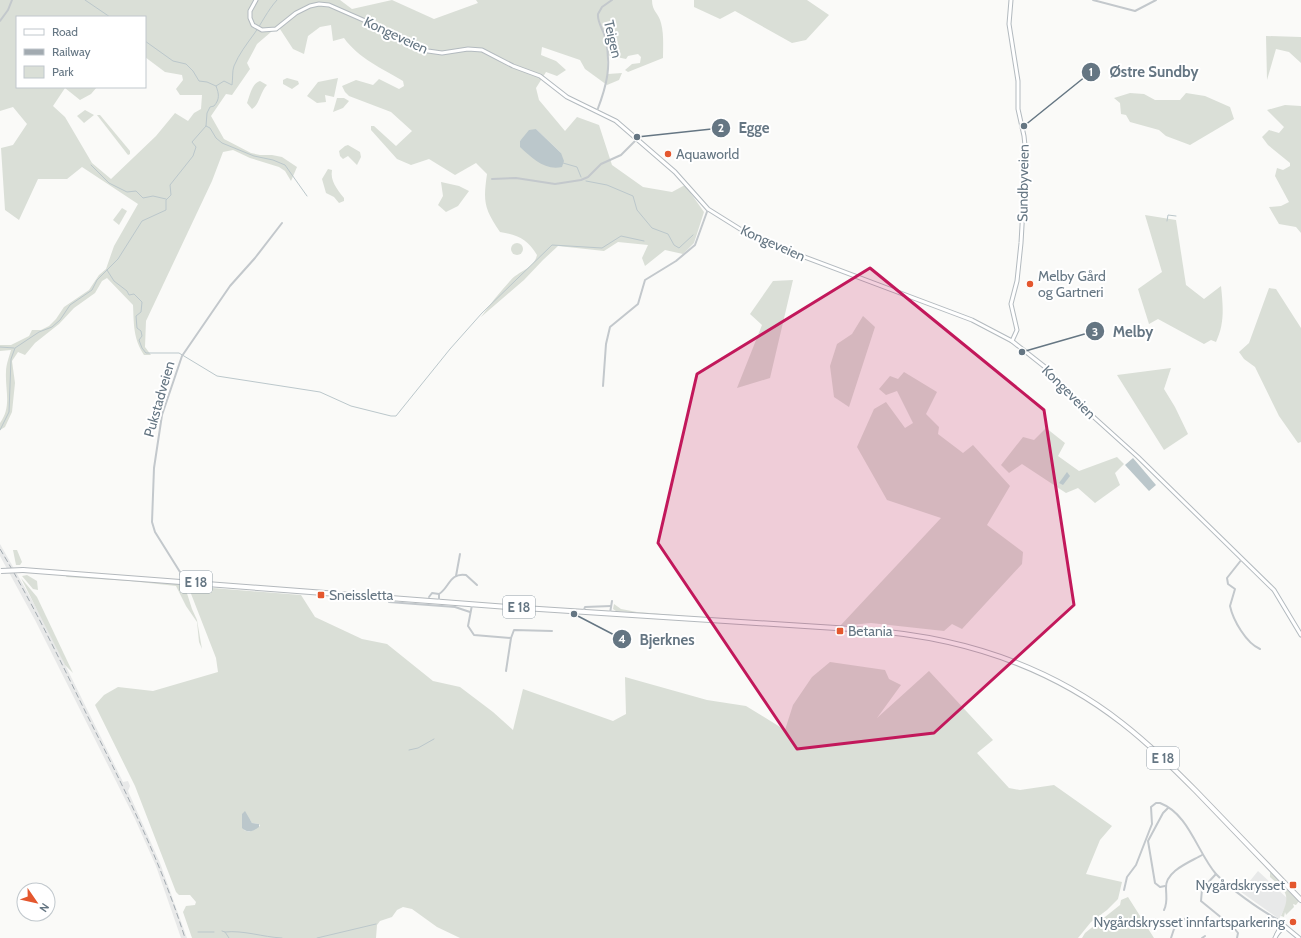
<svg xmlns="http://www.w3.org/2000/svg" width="1301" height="938" viewBox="0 0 1301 938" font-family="Cabin,sans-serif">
  <rect width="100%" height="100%" fill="#fafaf8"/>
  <g fill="#e8e9e9">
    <path d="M0 544 41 616 123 782 128 781 130 786 128 791 160 863 187 938H181L156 866 135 819 35 620 0 556Z"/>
    <path d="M1258 871 1287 898V904L1279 919 1241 892Z"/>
  </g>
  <g fill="#dadfd7" fill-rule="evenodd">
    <path d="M0 0H340L352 9 392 0 434 19 478 3 476 0H652C652 12 659 13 661 23 664 34 663 46 663 58L628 72 625 70 632 64 640 63 641 57 638 54 628 56 626 59 607 55 608 74 622 73 619 80 607 85 585 69 580 60 542 47 541 55 556 61 566 70 557 76 546 72 536 88 539 100 565 131 577 117 599 125 612 165 643 187 672 192 685 185 704 212 694 243 683 254 665 250 645 266 642 258 648 245 618 242 604 251 558 246 543 260 524 280 481 317C490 304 500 292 510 281 518 271 534 269 537 255 527 239 518 235 500 232 484 208 483 202 487 174L476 163 455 175 429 159 411 165 397 159 371 130V126H374L396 146 412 131 391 112 349 96 345 92 342 86 356 80 373 85 379 79 399 89 404 86 403 81C383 69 358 58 344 38L333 41 331 25 320 27 308 36 304 54 293 49 278 26 257 44 247 63 250 69 232 95 226 94 211 116 224 139 251 153 260 155H272L282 157 297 167 291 181 285 171 279 167 250 158 233 150 223 152 212 181 146 321 145 347 151 355H144C133 338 134 324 133 305L107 278 102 281 95 293 74 308 59 324 35 343 25 355 18 352 12 361 15 383 12 412 5 427 0 430V423C12 407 5 390 6 372 6 365 9 357 11 350L0 351V345H11L29 336 32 330H41L49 326 56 319 64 307 89 290 99 275 106 269 114 246 138 204 82 167 67 179H38L19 220 5 210 1 148 13 145 27 124 13 107 0 111ZM17 17H145V57L165 72 182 75 183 80 176 89 180 95H202L201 109 194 113 188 121 175 113 156 136 111 179 92 163 65 117 53 106 65 88 80 100 91 94 97 87H17ZM536 129 561 153 520 141Z"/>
    <path d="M694 0H807L829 15 806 40 792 43 735 11 720 19 694 7Z"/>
    <path d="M1266 36 1301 37V63L1289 52 1276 49 1267 80Z"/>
    <path d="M287 78 298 81 299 84 292 89 283 84V80Z"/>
    <path d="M338 78 334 97 325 95 326 102 317 103 307 96 318 82Z"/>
    <path d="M260 81 267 85C260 92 260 104 252 109L247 103C250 95 252 83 260 81Z"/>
    <path d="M1130 93 1144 94 1155 100H1180L1186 93 1205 96 1230 107 1234 119 1190 145 1166 136 1159 130 1130 122 1126 115 1121 114 1120 103 1114 98Z"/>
    <path d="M337 98H344L349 101 343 108 333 112Z"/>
    <path d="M1285 105 1301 106V233L1296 227 1279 224 1269 207 1281 206 1289 202 1275 176 1277 168 1283 170 1290 166V163L1268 145 1262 137 1269 130 1279 133 1284 127 1267 110Z"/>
    <path d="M85 110 94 115 84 123 77 116Z"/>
    <path d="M100 115 130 151V154L128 155 97 115Z"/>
    <path d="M348 145 360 152 361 157 357 165 348 156 343 159 340 156 339 151 345 146Z"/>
    <path d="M328 169 332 170C330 181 337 189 344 198V201L339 203 334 197 326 193 322 179Z"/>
    <path d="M441 182 459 186 469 191 458 206 446 212 438 205 443 196Z"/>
    <path d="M122 208 127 211 119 225 113 220Z"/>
    <path d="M1145 215 1176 220 1186 285 1204 299 1221 286C1223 306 1225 323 1216 342L1211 340 1204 344 1158 319 1149 324 1138 289 1162 272Z"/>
    <circle cx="517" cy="249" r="6"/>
    <path d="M793 280 770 378 737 388 762 325 750 314 773 281Z"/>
    <path d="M1269 288 1276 289 1301 328V442L1298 443 1279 416 1255 367 1244 359 1239 352 1249 343Z"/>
    <path d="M863 316 875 327 849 407 834 397 830 366 837 344 852 334Z"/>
    <path d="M1171 368 1164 389 1175 407 1188 434 1164 450 1117 375Z"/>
    <path d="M904 372 937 392 926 414 939 427 938 434 963 453 973 445 1010 486 987 525 1023 552 1022 564 962 629 952 624 944 631 871 623 840 626 941 518 887 500 857 447 874 409 886 402 905 428 913 423 897 391 886 395 879 389 890 376 898 379Z"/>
    <path d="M1046 428 1065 443 1058 456 1079 471 1117 457 1124 464 1115 473 1120 485 1095 503 1078 488 1066 493 1022 464 1009 473 1001 465 1023 437 1034 440Z"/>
    <path d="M13 550H17L22 562 20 565H16Z"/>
    <path d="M27 575 37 581 38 590 33 589 22 576Z"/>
    <path d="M67 575 184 584 192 609 197 620 202 649 199 642 197 622 186 606 176 586 130 581 66 577Z"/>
    <path d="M21 578 37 597 73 673 65 665Z"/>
    <path d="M188 586 301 595 315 617 362 639 387 644 433 681 460 687 493 712 513 730 523 689 613 721 626 714 625 677 707 700 746 706 785 730 793 705 812 677 830 662 885 670 889 679 901 685 877 718 929 671 993 740 977 753 1009 788 1020 790 1054 785 1112 826 1100 840 1086 874 1122 882 1118 899 1107 910 1091 922 1078 938H460L437 927 412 909 403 907 397 910 392 917 380 921 377 925 376 938H192L183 912 186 906 195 905 196 902 190 895H179L176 892 135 786 95 705 104 695 118 687 153 691 218 672 216 658ZM242 817 250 820 252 823 259 824 260 826 249 832 244 830Z"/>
    <path d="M614 604 621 609 637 612 722 619 616 611 613 609Z"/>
    <path d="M614 615 725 623 612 616Z"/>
    <path d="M1270 872 1299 901 1296 905 1293 904 1294 907 1286 915 1285 912 1284 917 1281 916C1291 895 1287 892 1270 877Z"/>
    <path d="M1128 897 1154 938H1082L1085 933 1120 905 1121 900Z"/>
  </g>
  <g fill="#bbc7cb">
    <path d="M536 129 561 153 564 161 562 167C545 171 532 158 520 147V141L529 130Z"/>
    <path d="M1133 458 1156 485 1149 491 1125 465Z"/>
    <path d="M1067 472 1070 476 1063 485 1059 483Z"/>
    <path d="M245 811 252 823 259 824V827C253 831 248 834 242 828V814Z"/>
  </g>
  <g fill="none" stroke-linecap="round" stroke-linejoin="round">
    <g stroke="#bbc7cb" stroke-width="1">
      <path d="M85 0 110 17"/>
      <path d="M145 41 173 61 186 64 193 71 199 81 207 82 216 86"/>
      <path d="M206 126 210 128 216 138 222 143 254 156 273 160 285 165 307 196"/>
      <path d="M563 163 577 167 581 177"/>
      <path d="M91 165 109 183 127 192 136 191 143 198 153 196 166 199"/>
      <path d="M586 181 607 185 633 196 637 210 652 228 668 234 674 245 679 248 693 235"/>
      <path d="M1167 221 1168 215 1176 216"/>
      <path d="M107 270 114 281 127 291 129 295 134 294 142 302 141 312 136 316 137 328 141 331 142 336 139 340 142 348 146 353H179L217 376 320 392 351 406 391 416H396L400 411 450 349 482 313 552 245 602 248 621 236 644 241"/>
      <path d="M0 347 14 348"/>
      <path d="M0 430 9 412 11 359 15 348 39 332 52 327 60 320 70 305 92 290 97 280 118 259 142 221 166 210V200L171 195 170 185 193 156 196 147 192 142 206 126 207 113 210 107 214 106C220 99 219 94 216 86L224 81 232 85C233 79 232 71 234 66 239 54 246 45 254 34 262 23 267 11 277 0"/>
      <path d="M409 750 418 748 434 739"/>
      <path d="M222 931 225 932 229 938"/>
      <path d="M198 932H214"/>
      <path d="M225 932C244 930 262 937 282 938"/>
      <path d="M317 938 376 924"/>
    </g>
    <defs>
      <g id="secondary">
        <path d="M256 0 250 11V18L253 25 262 30 276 29 296 13 310 6 319 4 329 5 411 41 428 51 442 53 468 49 482 50 513 66 540 76 567 97 616 121 675 172 708 209 740 229 770 244 972 320 1012 341 1045 367 1077 402 1138 457 1274 590 1301 635"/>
        <path d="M1011 0 1009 24 1018 81V109L1024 136 1026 155 1021 243 1017 281 1011 304 1017 330 1012 341"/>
        <path d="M1277 934 1284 926"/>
        <path d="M1275 938 1282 924 1299 938"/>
      </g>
      <path id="highway" d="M23 570 508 607 867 630C959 637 1048 665 1122 723 1149 744 1172 767 1196 791 1231 827 1266 864 1301 900"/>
    </defs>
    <use href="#secondary" stroke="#b3babf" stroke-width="5"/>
    <use href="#highway" stroke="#b4b9bd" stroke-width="6"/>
    <g stroke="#c3c8cc" stroke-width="2">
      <path d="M1093 0 1135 11 1156 0"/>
      <path d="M0 21 8 10 12 0"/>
      <path d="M597 111C607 85 612 65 605 37 603 29 597 22 598 14L602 7 612 0"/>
      <path d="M492 179 516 178 555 184 581 180 588 177 601 164 621 155 637 139"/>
      <path d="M603 386 606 344 610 327 638 304 645 280 676 261 695 245 708 209"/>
      <path d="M1242 559 1227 578 1228 584 1235 589 1230 606C1233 620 1246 643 1260 649"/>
      <path d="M456 576 460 554"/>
      <path d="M182 581 180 572 155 532 152 522 154 468 162 415 182 356 230 286 255 258 282 223"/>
      <path d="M429 597 432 593 439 594"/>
      <path d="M439 601V594C449 588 450 572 466 575L477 585"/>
      <path d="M389 602 455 607 470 612"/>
      <path d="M472 605 468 626 474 635 511 638"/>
      <path d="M583 612 585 607 611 606"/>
      <path d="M610 613 612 601"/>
      <path d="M506 671 511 638 514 630 552 631"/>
      <path d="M1216 874 1202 889 1201 901 1234 928 1238 933 1237 938"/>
      <path d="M1165 886 1160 887 1155 883 1148 841 1163 813 1168 808"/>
      <path d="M1124 890 1127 877 1136 865 1150 829 1152 824 1151 807 1156 803H1160C1189 814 1197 852 1216 874 1229 888 1260 910 1277 919L1282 924"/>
      <path d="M1164 910C1168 902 1166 896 1166 888 1165 871 1190 862 1202 855"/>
      <path d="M1274 918 1281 924"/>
      <path d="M1171 938 1174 929 1188 916"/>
      <path d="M1202 938 1205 936"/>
    </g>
    <use href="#secondary" stroke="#fff" stroke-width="3"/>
    <use href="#highway" stroke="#fff" stroke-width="4"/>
    <path stroke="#a2aab0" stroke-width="1" stroke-dasharray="6 3" stroke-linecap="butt" d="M0 549C32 602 59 658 86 713 123 786 160 859 185 938"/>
    <defs>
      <path id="highway-bridge" d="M1 571 23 570"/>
    </defs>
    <use href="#highway-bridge" stroke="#b4b9bd" stroke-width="6" stroke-linecap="butt"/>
    <use href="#highway-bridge" stroke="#fff" stroke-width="4"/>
  </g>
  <path fill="#c2185b" fill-opacity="0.2" stroke="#c2185b" stroke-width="3" stroke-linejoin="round" d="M870 268 1044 410 1074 605 934 733 797 749 658 543 697 374Z"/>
  <g fill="#e4572e" stroke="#fff" stroke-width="1.5">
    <circle cx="668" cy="154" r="4"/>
    <circle cx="1030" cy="284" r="4"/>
    <rect x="317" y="591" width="8" height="8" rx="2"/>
    <rect x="836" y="627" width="8" height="8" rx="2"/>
    <rect x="1289" y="881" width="8" height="8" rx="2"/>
    <circle cx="1293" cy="922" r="4"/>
  </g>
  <g text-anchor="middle" stroke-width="4" stroke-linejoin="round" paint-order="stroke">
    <g fill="#fff" stroke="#939fa8" stroke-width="1">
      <rect x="180" y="571" width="32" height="22" rx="3"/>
      <rect x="503" y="596" width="32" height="22" rx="3"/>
      <rect x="1147" y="747" width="32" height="22" rx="3"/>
    </g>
    <g font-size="13" font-weight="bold" fill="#657683">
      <text x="196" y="587">E 18</text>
      <text x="519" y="612">E 18</text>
      <text x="1163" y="763">E 18</text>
    </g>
    <g font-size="14" fill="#657683" stroke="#fff">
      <text transform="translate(396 35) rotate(25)" y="5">Kongeveien</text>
      <text transform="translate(613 39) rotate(77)" y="5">Teigen</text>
      <text transform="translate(1023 183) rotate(-89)" y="5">Sundbyveien</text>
      <text transform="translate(773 243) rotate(24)" y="5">Kongeveien</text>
      <text transform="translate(1069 392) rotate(45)" y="5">Kongeveien</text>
      <text transform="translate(159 399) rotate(-74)" y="5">Pukstadveien</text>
    </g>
    <g font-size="14" fill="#657683" stroke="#fff" text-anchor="start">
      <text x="676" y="159">Aquaworld</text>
      <text x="1038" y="281">Melby Gård<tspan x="1038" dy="16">og Gartneri</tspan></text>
      <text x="329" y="600">Sneissletta</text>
      <text x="848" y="636">Betania</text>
      <text x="1285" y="890" text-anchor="end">Nygårdskrysset</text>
      <text x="1285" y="927" text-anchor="end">Nygårdskrysset innfartsparkering</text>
    </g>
  </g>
  <path fill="none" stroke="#657683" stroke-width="1.5" d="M1024 126L1091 72M637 137L721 128M1022 352L1095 331M574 614L622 639"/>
  <g fill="#657683" stroke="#fff" stroke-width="1.5">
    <circle cx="1024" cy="126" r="4"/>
    <circle cx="637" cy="137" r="4"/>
    <circle cx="1022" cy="352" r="4"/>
    <circle cx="574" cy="614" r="4"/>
    <circle cx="1091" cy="72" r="10"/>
    <circle cx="721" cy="128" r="10"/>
    <circle cx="1095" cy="331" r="10"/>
    <circle cx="622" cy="639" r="10"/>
  </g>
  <g font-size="12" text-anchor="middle" font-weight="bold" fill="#fff">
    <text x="1091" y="76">1</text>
    <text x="721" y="132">2</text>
    <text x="1095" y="336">3</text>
    <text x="622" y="643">4</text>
  </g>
  <g font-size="15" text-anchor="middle" font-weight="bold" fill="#657683" stroke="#fff" stroke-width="4" stroke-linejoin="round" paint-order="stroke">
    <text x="1154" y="77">Østre Sundby</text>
    <text x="754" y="133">Egge</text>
    <text x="1133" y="337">Melby</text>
    <text x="667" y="645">Bjerknes</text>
  </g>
  <rect x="16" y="16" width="130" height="72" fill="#ffffff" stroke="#c1c8cd"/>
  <rect x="24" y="29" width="20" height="6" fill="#ffffff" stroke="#c1c8cd"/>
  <text x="52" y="36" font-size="12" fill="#657683">Road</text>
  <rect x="24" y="49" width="20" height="6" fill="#a2aab0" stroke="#c1c8cd"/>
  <text x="52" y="56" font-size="12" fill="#657683">Railway</text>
  <rect x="24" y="66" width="20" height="12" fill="#dadfd7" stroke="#c1c8cd"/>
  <text x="52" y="76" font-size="12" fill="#657683">Park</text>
  <g transform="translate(36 902) rotate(124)"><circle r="19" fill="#ffffff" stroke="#c1c8cd"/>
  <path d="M0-3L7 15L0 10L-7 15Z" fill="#e4572e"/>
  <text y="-6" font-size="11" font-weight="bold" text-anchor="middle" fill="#657683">N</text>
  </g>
</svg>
